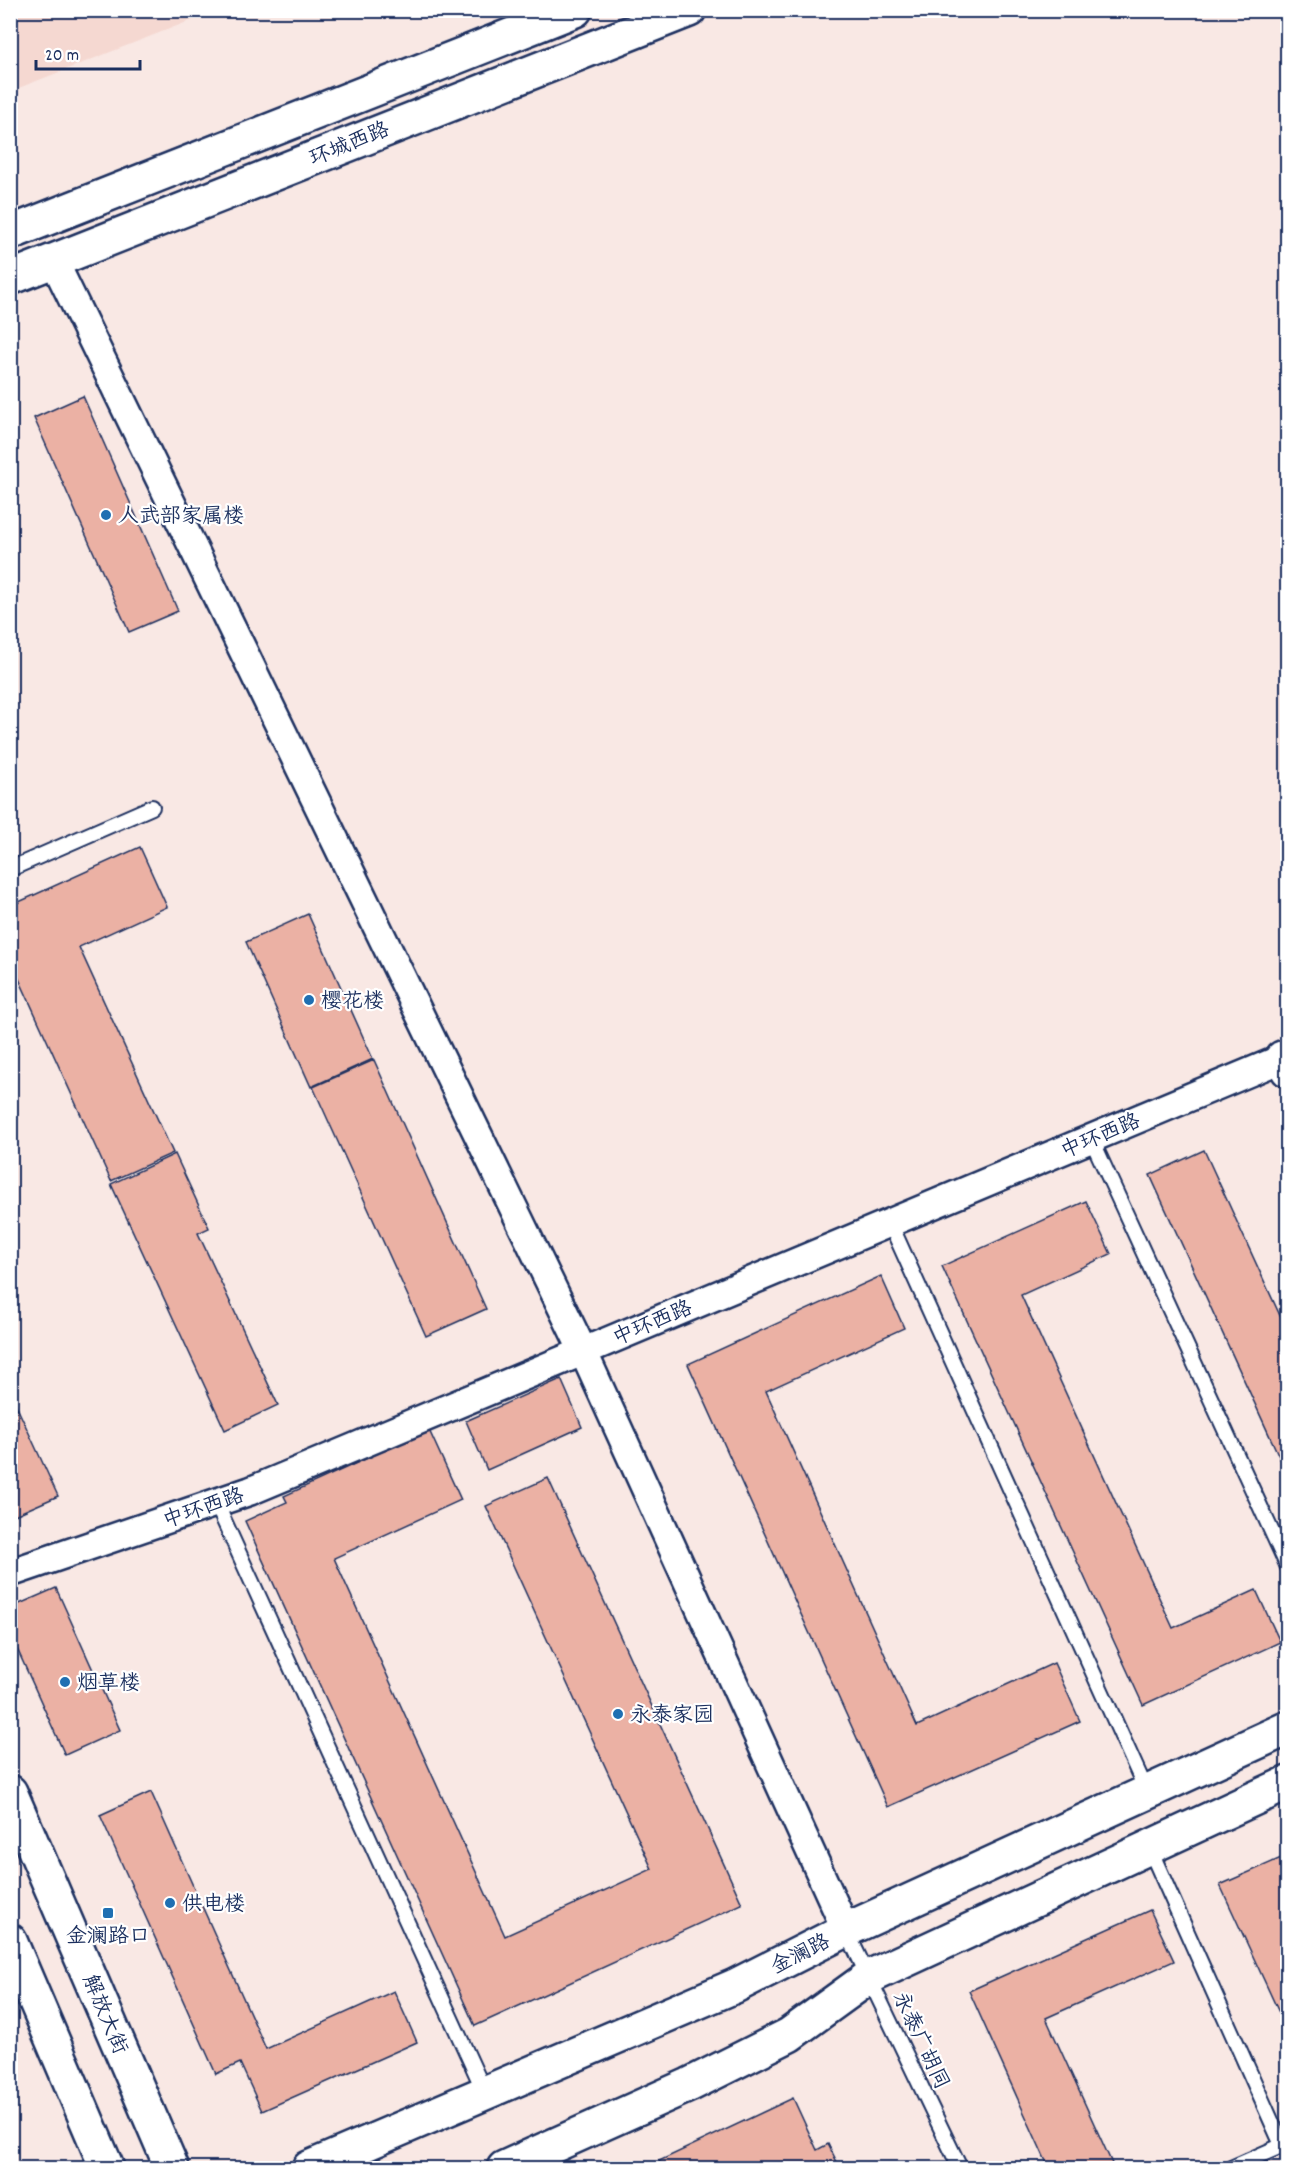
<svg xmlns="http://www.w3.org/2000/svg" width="1298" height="2179" viewBox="0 0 1298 2179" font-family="Dekko,'LXGW WenKai TC',sans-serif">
  <rect width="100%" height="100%" fill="#f9e8e4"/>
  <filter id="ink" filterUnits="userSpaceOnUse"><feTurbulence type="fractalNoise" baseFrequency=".0167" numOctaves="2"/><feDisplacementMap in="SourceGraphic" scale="12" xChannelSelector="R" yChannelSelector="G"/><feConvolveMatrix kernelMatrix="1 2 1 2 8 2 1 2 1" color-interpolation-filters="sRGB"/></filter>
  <g filter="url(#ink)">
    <path fill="#f5d8d1" d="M11 10H215V11L11 91Z"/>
    <g fill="#ebb1a4" stroke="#1b2f5e" stroke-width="1.5">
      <path d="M83 396 178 611 129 632 34 418Z"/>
      <path d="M140 847 167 907 79 947 173 1153 111 1181 10 959V906Z"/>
      <path d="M308 914 373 1059 311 1087 246 942Z"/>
      <path d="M374 1060 486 1309 426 1336 313 1087Z"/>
      <path d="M1204 1150 1288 1333V1476L1150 1175Z"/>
      <path d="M175 1154 209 1228 198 1233 278 1405 225 1430 111 1184Z"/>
      <path d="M1086 1201 1111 1254 1021 1295 1173 1628 1256 1590 1280 1642 1143 1705 942 1266Z"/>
      <path d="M881 1276 904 1328 766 1391 917 1726 1054 1663 1080 1721 888 1807 688 1364Z"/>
      <path d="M561 1379 582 1427 487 1470 466 1421Z"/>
      <path d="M10 1392 58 1496 10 1517Z"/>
      <path d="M429 1430 461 1500 334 1558 505 1936 652 1869 486 1506 548 1478 742 1904 475 2026 245 1521 287 1502 284 1496Z"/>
      <path d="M56 1588 120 1730 65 1755 10 1633V1608Z"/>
      <path d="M151 1792 266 2049 394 1991 417 2042 262 2111 240 2063 216 2074 100 1815Z"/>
      <path d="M1288 1855V2032L1220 1885Z"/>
      <path d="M1150 1910 1174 1961 1046 2018 1114 2168H1049L969 1991Z"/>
      <path d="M793 2098 817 2150 828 2144 840 2168H663L659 2161Z"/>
    </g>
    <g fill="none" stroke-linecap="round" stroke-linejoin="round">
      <defs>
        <g id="service">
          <path d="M10 869 152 807"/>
          <path d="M1091 1138 1288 1567"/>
          <path d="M890 1223 1147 1792"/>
          <path d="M216 1503 485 2093"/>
          <path d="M1149 1847 1282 2145 1288 2150"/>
          <path d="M846 1930 960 2168"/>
          <path d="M1231 2168 1288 2143"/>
        </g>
        <g id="minor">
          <path d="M54 261 583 1351 846 1930"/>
          <path d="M10 1573 250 1491 1288 1056"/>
        </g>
        <g id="tertiary">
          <path d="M10 233 575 10"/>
          <path d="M10 278 689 10"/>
          <path d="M1282 1058 1288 1070"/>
          <path d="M309 2168 735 1986 846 1930 1288 1728"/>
          <path d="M504 2168 689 2085 789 2035 869 1977 1288 1783"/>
        </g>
        <g id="primary">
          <path d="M10 1792 172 2168"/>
          <path d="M10 1941 107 2168"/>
        </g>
      </defs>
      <use href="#service" stroke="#1b2f5e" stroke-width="18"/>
      <use href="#minor" stroke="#1b2f5e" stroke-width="32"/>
      <use href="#tertiary" stroke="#1b2f5e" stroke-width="38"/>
      <use href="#primary" stroke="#1b2f5e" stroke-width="38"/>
      <use href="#service" stroke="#fff" stroke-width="14"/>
      <use href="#minor" stroke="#fff" stroke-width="27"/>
      <use href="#tertiary" stroke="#fff" stroke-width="33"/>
      <use href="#primary" stroke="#fff" stroke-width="33"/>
    </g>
  </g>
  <g fill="#1f6fb2" stroke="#fff" stroke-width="2">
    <circle cx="106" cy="515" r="6"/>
    <circle cx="309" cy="1000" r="6"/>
    <circle cx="65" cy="1682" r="6"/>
    <circle cx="618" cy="1714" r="6"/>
    <circle cx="170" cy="1903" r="6"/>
    <rect x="102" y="1907" width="12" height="12" rx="3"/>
  </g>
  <g text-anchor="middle" stroke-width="4.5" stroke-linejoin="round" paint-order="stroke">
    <g font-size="21" fill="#1b2f5e" stroke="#fff">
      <text transform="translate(349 143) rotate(-22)" y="7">环城西路</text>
      <text transform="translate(1100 1135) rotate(-23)" y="7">中环西路</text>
      <text transform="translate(652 1322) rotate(-23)" y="7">中环西路</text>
      <text transform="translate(203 1507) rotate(-19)" y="7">中环西路</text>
      <text transform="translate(800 1953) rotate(-27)" y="7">金澜路</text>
      <text transform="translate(106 2014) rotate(67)" y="7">解放大街</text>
      <text transform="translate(922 2040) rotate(65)" y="7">永泰广胡同</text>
    </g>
    <g font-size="21" fill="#1b2f5e" stroke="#fff" text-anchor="start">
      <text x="118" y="522">人武部家属楼</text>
      <text x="321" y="1007">樱花楼</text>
      <text x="77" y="1689">烟草楼</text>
      <text x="630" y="1721">永泰家园</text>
      <text x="182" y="1910">供电楼</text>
      <text x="108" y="1942" text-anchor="middle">金澜路口</text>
    </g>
  </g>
  <rect width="1298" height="2179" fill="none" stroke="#fff" stroke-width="36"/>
  <rect x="18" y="18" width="1262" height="2143" fill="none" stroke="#1b2f5e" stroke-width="2" filter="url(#ink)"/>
  <path d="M36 60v9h104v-9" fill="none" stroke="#1b2f5e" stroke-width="3"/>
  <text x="45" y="60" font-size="18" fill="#1b2f5e" stroke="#ffffff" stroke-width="4.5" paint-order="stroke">20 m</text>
</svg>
